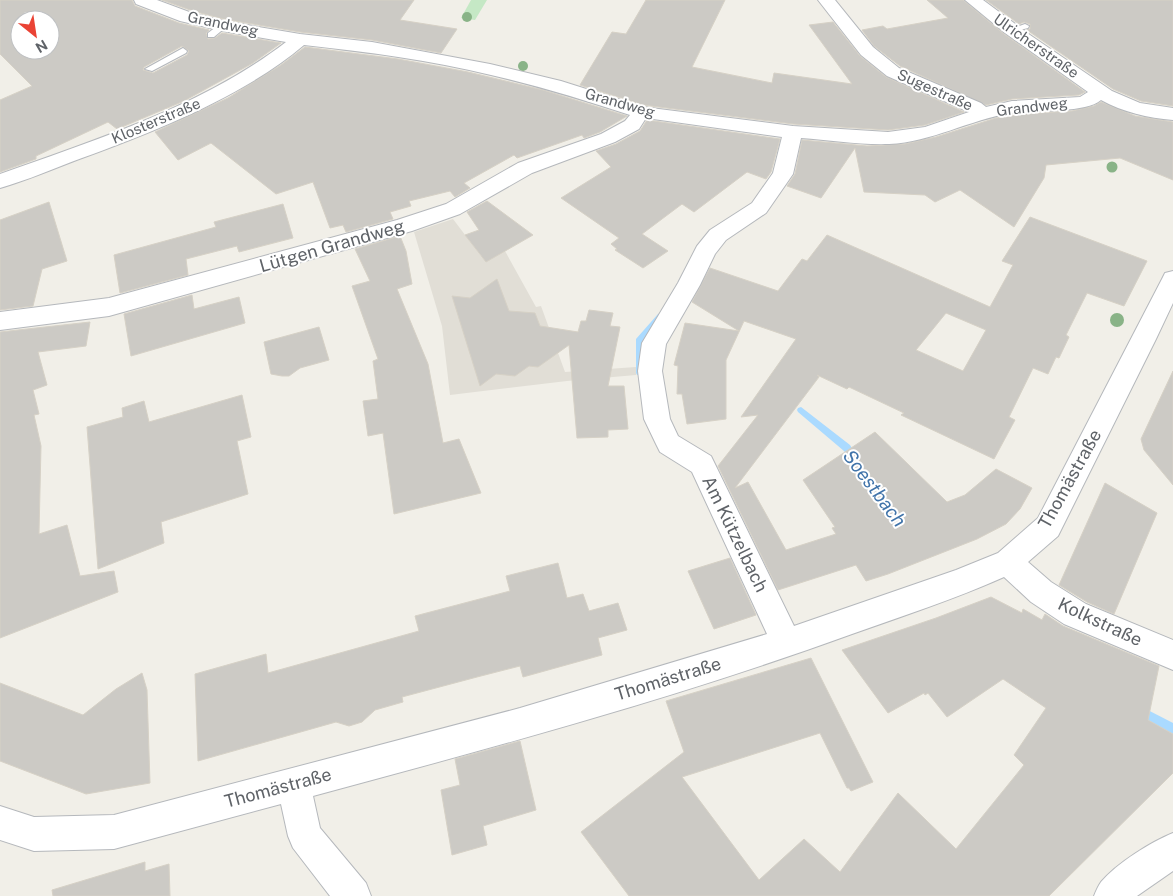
<svg xmlns="http://www.w3.org/2000/svg" width="1173" height="896" viewBox="0 0 1173 896" font-family="'Public Sans',sans-serif">
  <rect width="100%" height="100%" fill="#f1efe8"/>
  <path fill="#e1ded6" d="M453 219 481 256 505 251 536 307 541 306 565 372 636 367V375L567 381 450 395 442 326 414 232Z"/>
  <path fill="#c5e8c5" d="M471 0H487L475 20 461 18Z"/>
  <g fill="none" stroke-linecap="round" stroke-linejoin="round">
    <g fill="#aadaff" fill-rule="evenodd">
      <path d="M661 313 665 316 664 318 644 340V373L643 375H637L636 373V339L658 314Z"/>
      <path d="M801 407 850 445 858 458 857 461H851L844 451 798 412 797 410 798 408Z"/>
      <path d="M1140 706 1173 723V734L1136 715 1135 711 1136 707Z"/>
    </g>
  </g>
  <g fill="#cccac5" stroke="#d6d1c6" fill-rule="evenodd">
    <path d="M0 0H132L135 6 179 23 209 30 206 33 208 39 215 38 222 33 281 43 253 63 184 101 117 129 108 122 36 156V159L0 172V100L32 86 0 54ZM20 20H50V50H20ZM182 46 189 51 187 55 153 73 143 70 144 67Z"/>
    <path d="M162 0H414L400 20 457 29 441 53 372 40 300 32 223 19 193 11Z"/>
    <path d="M646 0H725L692 67 772 83 774 73 852 84 809 25 833 22 860 56 886 77 964 112 925 125 888 130 793 124 643 105 580 85 612 32 626 34Z"/>
    <path d="M927 0H963L1004 34 1085 92 1079 95 1012 99 986 105 900 66 874 46 862 30 883 26 887 29 948 18Z"/>
    <path d="M986 0H1173V106L1141 101 1113 89 1027 30 1030 29V24L1024 22 1019 24Z"/>
    <path d="M305 47 398 59 468 72 543 90 627 116 600 132 584 138 582 135 517 158 514 155 464 183 470 188 455 197 450 191 409 201 411 206 390 212 393 219 346 232 343 225 330 228 313 182 276 194 211 143 178 160 155 132 228 98 281 65Z"/>
    <path d="M1101 102 1135 116 1173 122V180L1120 158 1046 165 1044 178 1014 227 960 190 935 202 925 195 864 192 855 148 821 198 787 186 795 174 802 140 867 146 905 144 936 137 996 118 1021 114 1072 111 1094 106Z"/>
    <path d="M647 120 780 139 771 172 766 179 747 172 694 212 682 204 642 234 668 251 643 268 615 250 617 249 611 244 619 238 561 198 611 167 596 151 616 144 640 131Z"/>
    <path d="M487 201 533 235 486 262 465 235 479 230 467 212Z"/>
    <path d="M49 202 67 261 42 269 33 306 0 310V220Z"/>
    <path d="M283 204 293 238 239 252 237 246 186 259 188 275 120 293 114 255 216 227 214 222Z"/>
    <path d="M1030 217 1147 261 1124 306 1087 293 1066 335 1069 337 1059 358 1056 357 1048 374 1033 368 1009 417 1015 420 994 459 901 415 904 413 849 387 847 389 817 375 819 377 735 488 748 482 786 550 836 534 832 528 835 527 803 480 875 432 947 502 965 495 996 469 1032 488 1020 509 1006 524 977 539 888 574 866 581 856 565 778 590 718 466 758 415 741 417 796 339 744 321 726 360V419L687 424 682 394H677L678 366 674 365 685 323 739 331 692 302 710 268 778 291 802 259 807 261 827 235 990 307 1013 265 1002 261ZM946 313 986 330 963 371 916 350Z"/>
    <path d="M400 236 406 251 412 284 397 289 428 364 443 443 459 439 481 493 394 514 383 433 368 436 363 401 378 399 373 361 378 359 352 286 370 281 355 249Z"/>
    <path d="M497 279 509 311 535 313 540 326 578 332 581 321H586L589 310 613 313 610 326 620 327 608 386H624L628 429 608 430V437L577 438 569 345 538 367 529 366 515 376 496 374 480 386 452 296 470 298Z"/>
    <path d="M192 295 194 309 239 297 245 323 131 356 124 314Z"/>
    <path d="M90 322 86 346 38 352 47 385 33 390 39 414 34 415 41 446 39 534 67 525 80 576 114 571 118 592 0 638V332Z"/>
    <path d="M319 327 329 360 300 368 289 376H282L271 374 264 342Z"/>
    <path d="M1173 371V485L1144 450 1141 439Z"/>
    <path d="M242 395 251 437 237 441 248 494 161 522 164 543 98 569 87 427 123 417 122 408 144 401 149 422Z"/>
    <path d="M1105 483 1157 513 1114 614 1087 602 1059 585Z"/>
    <path d="M730 558 756 615 714 629 688 571Z"/>
    <path d="M558 563 567 598 583 594 589 611 618 603 627 630 598 638 602 655 523 677 520 666 477 677 402 697 403 702 375 710 362 722 349 726 336 722 198 761 195 674 266 654 268 673 419 631 415 616 510 591 506 576Z"/>
    <path d="M991 597 1022 613 1023 609 1042 620 1045 614 1063 626 1159 666 1148 720 1173 734V773L1049 896H629L581 832 684 752 666 701 811 658 873 782 851 791 849 788H847L820 733 682 777 759 880 804 839 840 872 898 793 956 849 1024 765 1014 755 1046 708 1003 679 947 717 928 693 925 695 924 693 888 713 842 650 936 618Z"/>
    <path d="M142 673 147 690 150 783 86 794 0 761V683L83 715 116 689Z"/>
    <path d="M520 741 536 810 483 826 487 845 452 855 441 790 460 785 455 759Z"/>
    <path d="M145 862V871L169 864 170 896H53L52 890Z"/>
  </g>
  <g fill="none" stroke-linecap="round" stroke-linejoin="round">
    <defs>
      <g id="lane">
        <path d="M220 24 227 26 214 37H208V33Z"/>
        <path d="M1025 24 1029 26 1028 28 1012 32 1008 30Z"/>
        <path d="M183 48 187 51 186 53 152 71 145 69Z"/>
      </g>
      <g id="street">
        <path d="M134 0H157L192 13 223 21 300 34 372 42 490 64 561 81 643 107 793 126 888 132 925 127 969 112 887 76 861 55 818 0H835L873 47 899 68 981 103 986 107 1012 101 1080 97 1088 92 1005 33 965 0H983L1030 35 1112 91 1140 103 1173 108V120C1148 118 1123 112 1101 100 1085 114 1033 109 1011 113 969 120 932 142 889 144 860 145 830 140 801 138L793 174 766 213 726 240 715 254 700 285 666 344 662 371 670 419 678 436 711 456 794 626 956 570 998 553 1038 518 1162 279 1165 273 1173 271V303L1156 339 1058 536 1028 562 1051 582 1086 604 1173 640V670L1064 624 1031 602 1004 577C955 599 903 616 852 634 676 698 495 747 313 796L320 828 366 883 371 896H330L293 848 288 836 281 804 114 849 34 851 0 840V806L34 817 114 815 520 708 767 634 692 472 660 452 656 444 644 419 638 371 642 343 678 283 697 246 710 230 752 203 773 173 782 137 646 118 639 129 615 142 532 173 460 214 412 231 109 316 0 330V312L109 298 397 220 446 204 518 163 601 134 625 121 630 115C584 100 538 86 491 75 430 60 367 52 304 45 244 96 156 131 82 158 55 168 28 180 0 188V174C98 139 203 106 286 42L223 31 180 21 136 4Z"/>
        <path d="M1173 833V871L1137 896H1094C1096 891 1098 886 1101 882 1117 863 1151 842 1173 833Z"/>
      </g>
    </defs>
    <use href="#lane" stroke="#b5b8bc" stroke-width="2"/>
    <use href="#street" stroke="#b5b8bc" stroke-width="2"/>
    <use href="#lane" fill="#fff" fill-rule="evenodd"/>
    <use href="#street" fill="#fff" fill-rule="evenodd"/>
  </g>
  <g fill="#89b387">
    <circle cx="467" cy="17" r="5"/>
    <circle cx="523" cy="66" r="5"/>
    <circle cx="1112" cy="167" r="5.5"/>
    <circle cx="1117" cy="320" r="7"/>
  </g>
  <g text-anchor="middle" stroke-width="4" stroke-linejoin="round" paint-order="stroke">
    <g font-size="15" fill="#5f6368" stroke="#fff">
      <text transform="translate(223 24) rotate(12)" y="5">Grandweg</text>
      <text transform="translate(1036 46) rotate(35)" y="5">Ulricherstraße</text>
      <text transform="translate(935 90) rotate(24)" y="5">Sugestraße</text>
      <text transform="translate(620 103) rotate(16)" y="5">Grandweg</text>
      <text transform="translate(1032 107) rotate(-7)" y="5">Grandweg</text>
      <text transform="translate(156 121) rotate(-23)" y="5">Klosterstraße</text>
    </g>
    <g font-size="18" fill="#5f6368" stroke="#fff">
      <text transform="translate(332 246) rotate(-16)" y="6">Lütgen Grandweg</text>
      <text transform="translate(1070 479) rotate(-61)" y="6">Thomästraße</text>
      <text transform="translate(735 534) rotate(64)" y="6">Am Kützelbach</text>
      <text transform="translate(1100 622) rotate(25)" y="6">Kolkstraße</text>
      <text transform="translate(668 679) rotate(-17)" y="6">Thomästraße</text>
      <text transform="translate(278 788) rotate(-15)" y="6">Thomästraße</text>
    </g>
    <g font-size="19" font-style="italic" fill="#4174aa" stroke="#fff">
      <text transform="translate(875 488) rotate(53)" y="7">Soestbach</text>
    </g>
  </g>
  <g transform="translate(35 35) rotate(150)"><circle r="24" fill="#ffffff" stroke="#bfc1c3"/>
  <path d="M0-4L9 19L0 12L-9 19Z" fill="#ea4335"/>
  <text y="-8" font-size="14" font-weight="bold" text-anchor="middle" fill="#5f6368">N</text>
  </g>
</svg>
